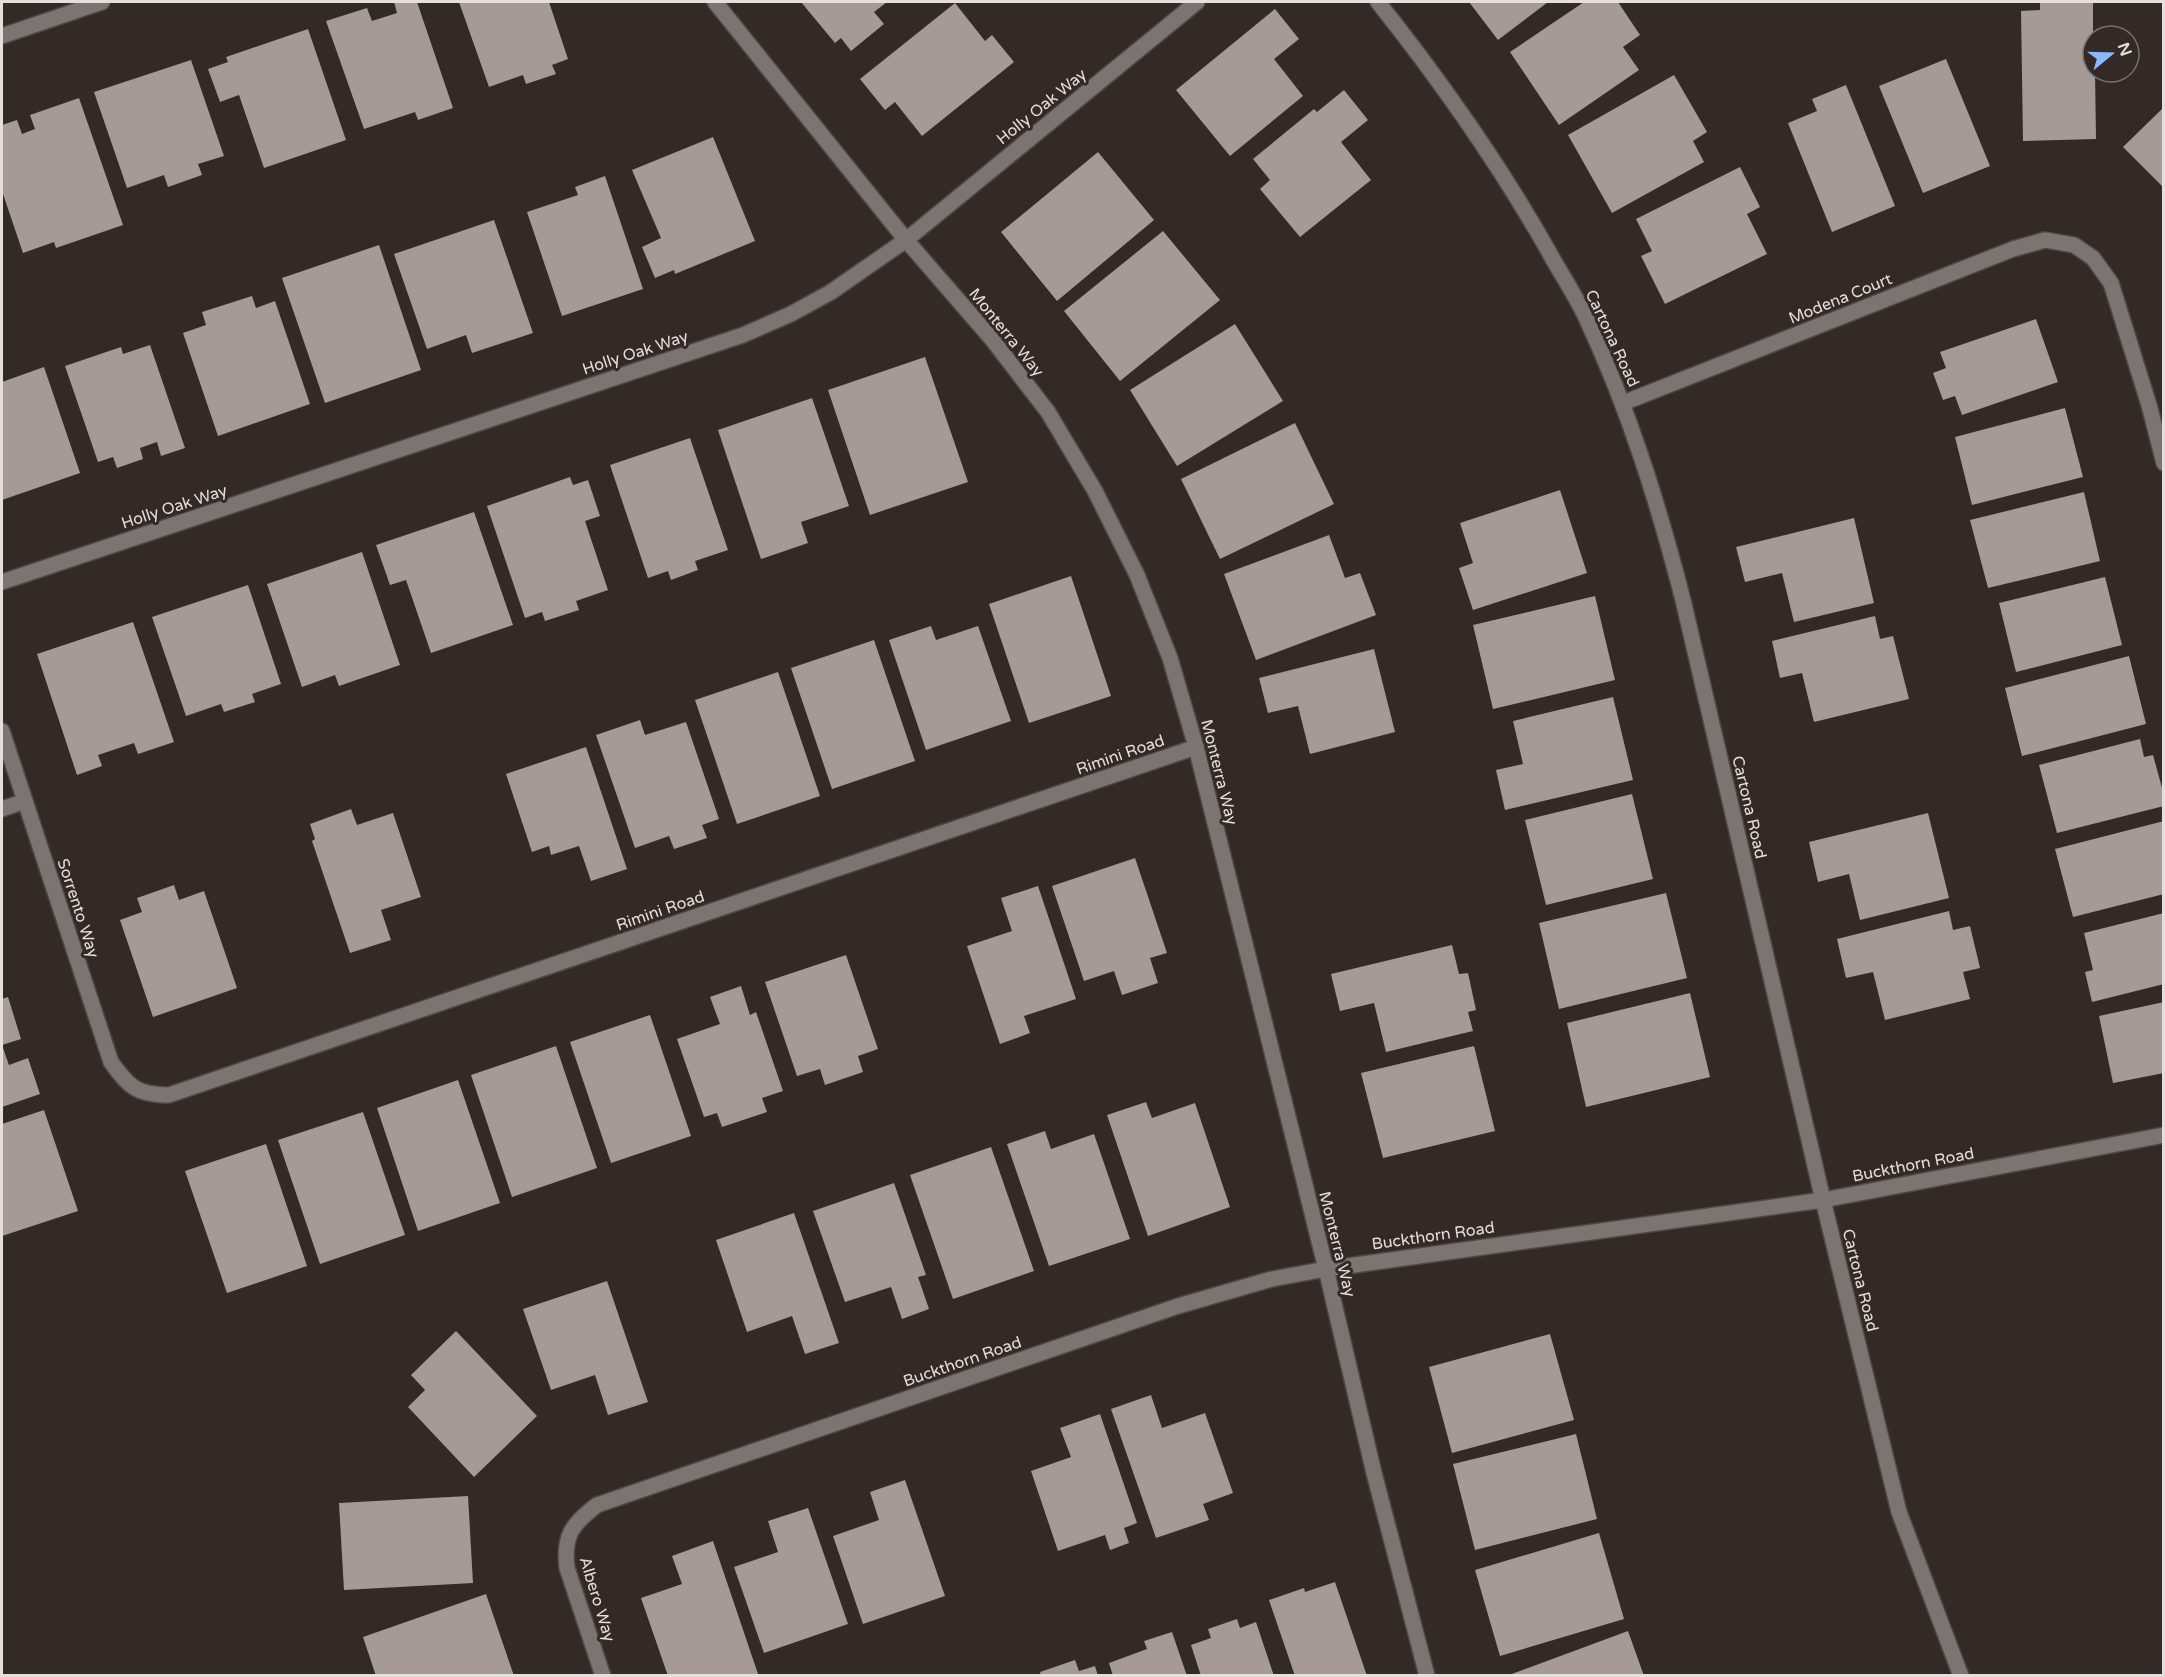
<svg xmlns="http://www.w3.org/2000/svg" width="2165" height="1677" viewBox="0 0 2165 1677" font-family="'Varela Round',sans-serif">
  <rect width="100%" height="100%" fill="#332a26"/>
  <g fill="#a59a95">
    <path d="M394 2H417L453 108 418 120 415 112 364 129 326 21 367 8 372 21 397 13Z"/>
    <path d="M459 2H549L568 59 552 65 556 74 526 84 523 75 489 87Z"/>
    <path d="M801 2H887L874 12 884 24 851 51 841 38 835 43Z"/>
    <path d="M1469 2H1548L1498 40Z"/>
    <path d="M1584 2H1618L1640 35 1623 47 1639 70 1559 125 1510 52Z"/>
    <path d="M2040 2H2093V72H2095L2096 139 2023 141 2021 11 2040 10Z"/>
    <path d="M955 3 985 41 992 35 1014 62 922 136 895 102 885 110 860 79Z"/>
    <path d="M1275 9 1299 39 1274 59 1303 96 1230 156 1176 90Z"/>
    <path d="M308 29 346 140 264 168 239 95 220 102 208 69 228 62 226 57Z"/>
    <path d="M1946 59 1990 166 1923 193 1879 86Z"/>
    <path d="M191 60 224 156 198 164 202 175 168 187 164 175 127 188 94 92Z"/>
    <path d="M1674 75 1707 132 1693 141 1704 162 1612 213 1568 135Z"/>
    <path d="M1846 85 1895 206 1832 232 1788 123 1817 111 1812 99Z"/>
    <path d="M1344 90 1368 120 1341 142 1371 180 1300 237 1260 189 1270 180 1253 159 1314 109 1317 112Z"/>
    <path d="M79 98 123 225 56 248 54 242 23 253 2 191V125L17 120 22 134 35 129 30 115Z"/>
    <path d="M2164 107V188L2123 147Z"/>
    <path d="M713 137 755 241 675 274 674 270 655 278 642 247 661 238 632 170Z"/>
    <path d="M1098 152 1154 220 1057 301 1001 232Z"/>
    <path d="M1740 167 1760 207 1747 214 1767 254 1665 304 1641 256 1652 251 1636 219Z"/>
    <path d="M605 176 643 289 562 316 527 212 578 195 575 187Z"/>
    <path d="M494 220 533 333 472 353 466 335 427 349 394 254Z"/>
    <path d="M1163 231 1220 300 1120 381 1064 311Z"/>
    <path d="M379 245 421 370 325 403 282 278Z"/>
    <path d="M252 296 256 308 275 301 310 404 218 436 183 333 206 325 202 312Z"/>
    <path d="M2036 319 2058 382 1962 415 1955 396 1943 400 1933 373 1946 368 1940 352Z"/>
    <path d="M1235 324 1283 401 1177 466 1130 390Z"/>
    <path d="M150 345 185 448 161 456 157 442 140 448 143 459 117 468 113 457 98 462 65 366 121 347 123 354Z"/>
    <path d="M925 357 968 482 870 515 828 390Z"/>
    <path d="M44 367 80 473 2 500V382Z"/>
    <path d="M812 398 849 506 801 522 808 543 761 559 718 430Z"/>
    <path d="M2065 408 2083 477 1972 505 1955 437Z"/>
    <path d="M1295 423 1334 504 1220 559 1181 479Z"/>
    <path d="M690 438 728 550 695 561 698 570 671 580 668 571 648 578 610 465Z"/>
    <path d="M570 477 573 485 588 480 600 516 585 521 608 590 576 601 579 610 545 621 542 612 525 618 487 506Z"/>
    <path d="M1560 490 1587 573 1473 610 1459 568 1473 563 1460 523Z"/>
    <path d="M2084 492 2100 561 1988 588 1970 520Z"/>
    <path d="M474 512 513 625 431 653 406 580 390 585 376 545Z"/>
    <path d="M1854 518 1874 603 1794 622 1782 573 1745 582 1736 547Z"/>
    <path d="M1329 535 1345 578 1360 573 1376 615 1256 660 1224 574Z"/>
    <path d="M362 552 400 665 339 686 335 675 302 687 267 584Z"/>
    <path d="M1071 576 1111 696 1029 723 989 604Z"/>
    <path d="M2105 577 2122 645 2016 672 1999 603Z"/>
    <path d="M248 585 281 684 252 694 255 702 224 712 221 704 186 716 152 617Z"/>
    <path d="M1595 596 1615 680 1493 709 1473 625Z"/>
    <path d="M1875 616 1880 639 1893 636 1909 699 1814 722 1802 673 1780 678 1772 641Z"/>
    <path d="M133 622 174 742 138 754 134 743 98 755 102 766 77 775 37 654Z"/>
    <path d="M931 626 936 640 978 626 1011 721 926 750 889 640Z"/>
    <path d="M874 640 915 761 832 789 791 668Z"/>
    <path d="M1374 649 1395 732 1310 754 1298 706 1268 713 1259 678Z"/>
    <path d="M2129 656 2146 724 2022 756 2005 688Z"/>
    <path d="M778 672 820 796 737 824 695 700Z"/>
    <path d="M1613 697 1633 780 1505 810 1496 770 1523 764 1513 721Z"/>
    <path d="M640 720 645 735 686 722 719 819 702 825 707 838 674 849 669 836 635 848 596 735Z"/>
    <path d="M2140 739 2144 757 2153 755 2164 795V806L2057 833 2039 765Z"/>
    <path d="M586 747 627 869 591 881 579 846 551 855 549 846 532 852 506 774Z"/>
    <path d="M1632 794 1653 879 1546 905 1525 820Z"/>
    <path d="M351 809 357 825 393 813 421 897 381 910 391 940 350 953 312 841 315 839 310 824Z"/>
    <path d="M1928 813 1949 898 1860 920 1849 874 1818 882 1809 842Z"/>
    <path d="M2164 821V894L2073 917 2055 849Z"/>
    <path d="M1135 858 1167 953 1150 958 1158 983 1122 995 1114 971 1084 981 1052 886Z"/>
    <path d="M174 885 179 900 204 891 237 988 153 1017 120 920 142 912 137 898Z"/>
    <path d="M1038 886 1076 999 1024 1016 1030 1033 1000 1044 967 946 1012 931 1001 898Z"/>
    <path d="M1666 893 1687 978 1559 1009 1539 923Z"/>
    <path d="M1949 911 1953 930 1970 926 1980 968 1963 972 1970 999 1885 1020 1873 972 1846 978 1837 939Z"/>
    <path d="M2164 913V984L2092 1002 2085 972 2093 970 2084 933Z"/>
    <path d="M1452 945 1459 974 1468 973 1476 1010 1468 1012 1473 1031 1386 1052 1374 1003 1340 1011 1331 974Z"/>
    <path d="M846 955 878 1049 858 1056 863 1072 825 1085 820 1069 797 1076 765 982Z"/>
    <path d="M741 986 750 1015 756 1012 783 1091 762 1098 767 1112 722 1127 717 1113 704 1117 677 1039 720 1024 710 997Z"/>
    <path d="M1690 993 1710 1077 1586 1107 1567 1023Z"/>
    <path d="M8 997 21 1039 2 1045 9 1065 28 1058 40 1094 2 1107V999Z"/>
    <path d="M2164 1002V1073L2113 1083 2099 1016Z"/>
    <path d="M650 1015 691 1136 611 1163 570 1042Z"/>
    <path d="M556 1046 597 1168 512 1197 471 1075Z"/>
    <path d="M1474 1046 1495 1131 1383 1158 1361 1073Z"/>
    <path d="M458 1080 500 1203 418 1231 377 1108Z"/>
    <path d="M1146 1102 1152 1118 1195 1103 1230 1207 1148 1236 1107 1115Z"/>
    <path d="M44 1110 78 1211 2 1236V1124Z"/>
    <path d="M363 1112 405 1235 320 1264 278 1140Z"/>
    <path d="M1045 1131 1051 1149 1094 1134 1130 1239 1049 1266 1007 1144Z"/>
    <path d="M266 1144 307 1266 227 1293 185 1171Z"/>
    <path d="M991 1147 1034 1271 953 1299 910 1175Z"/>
    <path d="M894 1183 926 1275 918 1277 929 1309 902 1319 891 1287 845 1302 813 1211Z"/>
    <path d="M794 1213 839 1343 805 1354 792 1316 747 1332 716 1240Z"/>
    <path d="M607 1281 648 1402 608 1415 595 1375 551 1390 523 1309Z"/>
    <path d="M456 1331 537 1416 474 1477 408 1407 425 1390 411 1375Z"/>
    <path d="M1550 1334 1574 1420 1452 1453 1429 1367Z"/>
    <path d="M1151 1395 1162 1428 1205 1413 1233 1493 1203 1504 1209 1520 1156 1538 1111 1409Z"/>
    <path d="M1100 1414 1137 1523 1124 1528 1129 1543 1110 1550 1105 1535 1058 1551 1031 1471 1071 1457 1060 1428Z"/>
    <path d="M1576 1434 1597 1519 1475 1550 1453 1464Z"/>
    <path d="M905 1480 945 1596 863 1624 833 1536 879 1520 870 1492Z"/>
    <path d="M468 1496 473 1583 344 1590 339 1503Z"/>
    <path d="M808 1508 848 1624 764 1653 734 1567 778 1552 768 1521Z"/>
    <path d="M1599 1533 1624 1619 1500 1656 1475 1570Z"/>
    <path d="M713 1541 758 1674 754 1676H668L641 1598 682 1584 672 1556Z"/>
    <path d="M1335 1582 1367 1676H1295L1269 1600 1304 1588 1305 1592Z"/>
    <path d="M486 1594 514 1676H376L363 1637Z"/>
    <path d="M1237 1619 1240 1628 1256 1622 1274 1676H1201L1191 1645 1211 1638 1208 1629Z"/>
    <path d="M1628 1631 1644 1676H1509V1675Z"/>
    <path d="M1172 1632 1187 1676H1113L1109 1663 1147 1649 1144 1641Z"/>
    <path d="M1075 1660 1079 1671 1095 1666 1098 1676H1041L1040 1672Z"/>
  </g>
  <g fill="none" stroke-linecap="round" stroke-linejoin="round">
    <defs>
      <g id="minor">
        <path d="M715 2 906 240 991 338 1048 412 1095 491 1137 575 1170 658 1196 747 1326 1269 1374 1473 1427 1676"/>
        <path d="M1378 2C1443 84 1503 169 1554 261 1565 280 1578 300 1587 320 1629 410 1658 503 1683 600L1823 1200 1899 1512 1961 1676"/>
        <path d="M2 36 102 2"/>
        <path d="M1623 403 2013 249 2045 240 2074 245 2093 258 2111 283 2149 405 2164 463"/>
        <path d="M2 582 743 335 791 314 831 292 906 240 1197 2"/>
        <path d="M2 731 111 1062C129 1087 137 1095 169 1095L1196 747"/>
        <path d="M2 809 25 801"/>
        <path d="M603 1676 567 1568C563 1536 572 1524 597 1505L1178 1306 1272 1279 1326 1269 1823 1200 2164 1135"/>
      </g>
    </defs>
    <use href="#minor" stroke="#4f4743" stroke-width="18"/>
    <use href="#minor" stroke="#7a7573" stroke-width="15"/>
  </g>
  <g text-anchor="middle" stroke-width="6" stroke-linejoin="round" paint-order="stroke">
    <g font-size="16" fill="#e4dedc" stroke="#332a26">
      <text transform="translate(1041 106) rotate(-39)" y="6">Holly Oak Way</text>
      <text transform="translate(1840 298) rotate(-22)" y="6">Modena Court</text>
      <text transform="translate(1007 332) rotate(51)" y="6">Monterra Way</text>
      <text transform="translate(1613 338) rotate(65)" y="6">Cartona Road</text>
      <text transform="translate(635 352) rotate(-18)" y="6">Holly Oak Way</text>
      <text transform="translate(174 506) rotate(-18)" y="6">Holly Oak Way</text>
      <text transform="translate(1120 754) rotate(-19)" y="6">Rimini Road</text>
      <text transform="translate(1220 772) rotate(76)" y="6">Monterra Way</text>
      <text transform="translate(1750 807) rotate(77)" y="6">Cartona Road</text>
      <text transform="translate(79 908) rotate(72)" y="6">Sorrento Way</text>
      <text transform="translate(660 910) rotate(-19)" y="6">Rimini Road</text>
      <text transform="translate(1913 1164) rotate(-11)" y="6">Buckthorn Road</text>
      <text transform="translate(1433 1235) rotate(-8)" y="6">Buckthorn Road</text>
      <text transform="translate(1338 1244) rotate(76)" y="6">Monterra Way</text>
      <text transform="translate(1861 1280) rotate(76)" y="6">Cartona Road</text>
      <text transform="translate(962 1361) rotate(-19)" y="6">Buckthorn Road</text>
      <text transform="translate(598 1599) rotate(73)" y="6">Albero Way</text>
    </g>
  </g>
  <rect width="2165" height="1677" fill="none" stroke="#e4dedc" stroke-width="6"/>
  <g transform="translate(2111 54) rotate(71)"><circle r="28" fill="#332a26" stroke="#7a726f" stroke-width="1.5"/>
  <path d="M0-4.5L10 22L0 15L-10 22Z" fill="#88bafc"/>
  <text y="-9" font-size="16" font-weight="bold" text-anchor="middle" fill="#e4dedc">N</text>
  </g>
</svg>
